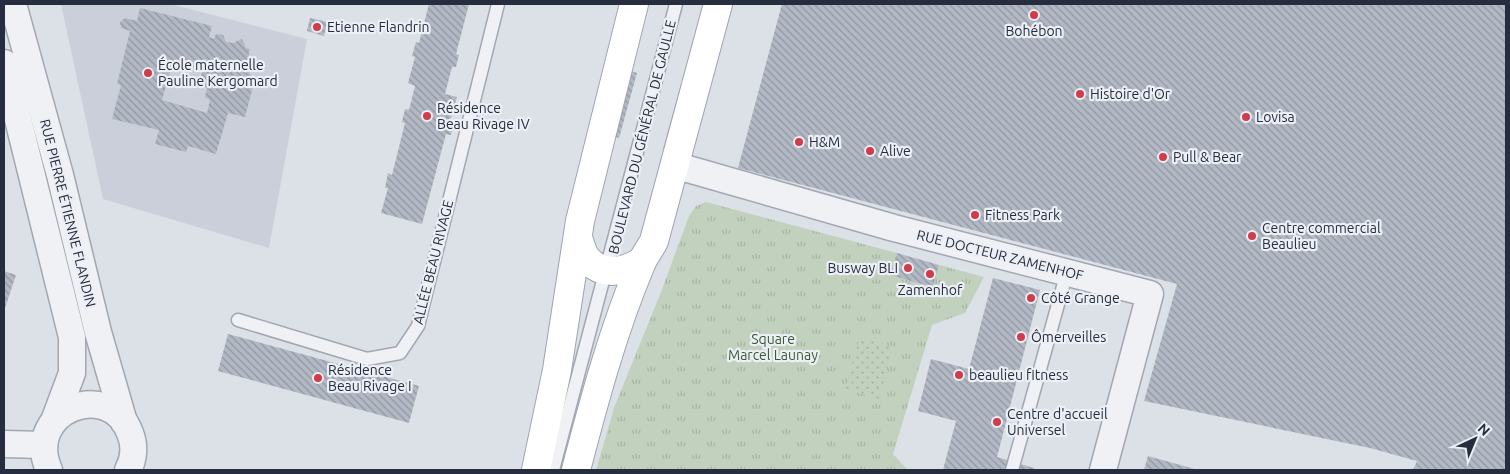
<svg xmlns="http://www.w3.org/2000/svg" width="1510" height="474" viewBox="0 0 1510 474" font-family="Ubuntu,sans-serif">
  <defs>
    <pattern id="grass-tufts" width="24" height="20" patternUnits="userSpaceOnUse" patternTransform="scale(1.25)"><rect width="24" height="20" fill="#c1d1bd"/><path d="M3 7l-1-3M5 7V3M7 7l1-3M15 17l-1-3M17 17v-4M19 17l1-3" fill="none" stroke="#a6b4a4"/></pattern>
    <pattern id="garden-dots" width="8" height="8" patternUnits="userSpaceOnUse" patternTransform="scale(1.25)"><rect width="8" height="8" fill="#c1d1bd"/><path d="M2 2h.1M6 6h.1" fill="none" stroke="#a6b4a4" stroke-width="1.8" stroke-linecap="round"/></pattern>
    <pattern id="building-back-hatch" width="6" height="6" patternUnits="userSpaceOnUse" patternTransform="scale(1.25)"><rect width="6" height="6" fill="#b3b9c4"/><path d="M-1 5l2 2M0 0l6 6M5-1l2 2" fill="none" stroke="#9197a1"/></pattern>
  </defs>
  <rect width="100%" height="100%" fill="#dce0e7"/>
  <path fill="#cacfd9" d="M61 4H170L307 39 269 248 103 199Z"/>
  <path fill="url(#grass-tufts)" d="M706 202 897 253 891 275 933 286 939 265 984 277 965 313 932 325 893 454 908 470H596L614 408 661 292 689 216 696 206Z"/>
  <path fill="url(#garden-dots)" d="M860 337 893 347 879 399 845 389Z"/>
  <g fill="url(#building-back-hatch)" fill-rule="evenodd">
    <path d="M429 4H469L456 54 459 55 456 67H452L445 94 457 97 450 121 454 123 451 135 446 134 422 224 381 213 388 188H385L388 173 392 175 405 123 402 122 405 109 409 110 415 86 408 83 415 57 412 56 416 42 419 43Z"/>
    <path d="M782 4H1506V470H1413L1417 461 1370 448 1144 401 1177 284 738 168Z"/>
    <path d="M140 8 212 26 209 37 214 39 216 34 223 35 226 42 233 43 242 39 246 48 250 49 246 66 251 76 247 80H242L241 84 253 87 245 117 228 113 216 154 188 146 186 152 155 144 159 130 112 119 121 85 117 84 130 31 121 28 120 22 125 18 137 21ZM173 62 203 70 199 82 207 88 205 97 210 100 207 113 162 100Z"/>
    <path d="M310 18 327 22 324 36 307 31Z"/>
    <path d="M631 71 637 73 619 138 613 136Z"/>
    <path d="M681 84 686 85 668 150 663 149Z"/>
    <path d="M897 253 939 265 933 287 890 275Z"/>
    <path d="M4 271 16 275 4 311Z"/>
    <path d="M993 278 1040 290 997 457 1034 468V470H943L956 421 918 411 931 359 969 369Z"/>
    <path d="M228 334 419 386 409 423 218 371Z"/>
    <path d="M1148 456 1198 470H1144Z"/>
  </g>
  <g fill="none" stroke-linecap="round" stroke-linejoin="round">
    <defs>
      <g id="lane">
        <path d="M238 320 367 359 400 353 418 326 498 4"/>
        <path d="M553 470 676 4"/>
        <path d="M1012 470 1067 272"/>
      </g>
      <g id="street">
        <path d="M13 4 60 175 98 332 124 422"/>
        <path d="M4 63 72 337V373L54 421"/>
        <path d="M674 165 894 228 1150 294 1103 470"/>
        <path d="M4 444 44 445"/>
        <path d="M49 470C23 411 109 377 130 433 135 445 134 459 128 470"/>
      </g>
      <g id="primary">
        <path d="M578 237C580 244 583 254 587 259 603 277 625 272 642 261"/>
        <path d="M536 470 557 370 580 221 634 4"/>
        <path d="M576 470C594 401 613 330 641 264 644 256 650 249 654 241L718 4"/>
      </g>
    </defs>
    <use href="#lane" stroke="#a2a7b1" stroke-width="15"/>
    <use href="#street" stroke="#a2a7b1" stroke-width="29"/>
    <use href="#primary" stroke="#9ba3b3" stroke-width="30"/>
    <use href="#lane" stroke="#eff1f5" stroke-width="12"/>
    <use href="#street" stroke="#eff1f5" stroke-width="26"/>
    <use href="#primary" stroke="#fff" stroke-width="28"/>
  </g>
  <g fill="#d13c4a" stroke="#eceff5" stroke-width="2">
    <circle cx="1034" cy="15" r="5"/>
    <circle cx="317" cy="27" r="5"/>
    <circle cx="148" cy="73" r="5"/>
    <circle cx="1080" cy="94" r="5"/>
    <circle cx="427" cy="116" r="5"/>
    <circle cx="1246" cy="117" r="5"/>
    <circle cx="799" cy="142" r="5"/>
    <circle cx="870" cy="151" r="5"/>
    <circle cx="1163" cy="157" r="5"/>
    <circle cx="975" cy="215" r="5"/>
    <circle cx="1252" cy="236" r="5"/>
    <circle cx="908" cy="268" r="5"/>
    <circle cx="930" cy="274" r="5"/>
    <circle cx="1031" cy="298" r="5"/>
    <circle cx="1021" cy="337" r="5"/>
    <circle cx="959" cy="375" r="5"/>
    <circle cx="318" cy="378" r="5"/>
    <circle cx="997" cy="422" r="5"/>
  </g>
  <g text-anchor="middle" stroke-width="4.5" stroke-linejoin="round" paint-order="stroke">
    <g font-size="14" fill="#262d3e" stroke="#eceff5" text-anchor="start">
      <text x="327" y="32">Etienne Flandrin</text>
      <text x="1034" y="36" text-anchor="middle">Bohébon</text>
      <text x="158" y="70">École maternelle<tspan x="158" dy="16">Pauline Kergomard</tspan></text>
      <text x="1090" y="99">Histoire d'Or</text>
      <text x="437" y="113">Résidence<tspan x="437" dy="16">Beau Rivage IV</tspan></text>
      <text x="1256" y="122">Lovisa</text>
      <text x="809" y="147">H&amp;M</text>
      <text x="880" y="156">Alive</text>
      <text x="1173" y="162">Pull &amp; Bear</text>
      <text x="985" y="220">Fitness Park</text>
      <text x="1262" y="233">Centre commercial<tspan x="1262" dy="16">Beaulieu</tspan></text>
      <text x="898" y="273" text-anchor="end">Busway BLI</text>
      <text x="930" y="295" text-anchor="middle">Zamenhof</text>
      <text x="1041" y="303">Côté Grange</text>
      <text x="1031" y="342">Ômerveilles</text>
      <text x="328" y="375">Résidence<tspan x="328" dy="16">Beau Rivage I</tspan></text>
      <text x="969" y="380">beaulieu fitness</text>
      <text x="1007" y="419">Centre d'accueil<tspan x="1007" dy="16">Universel</tspan></text>
    </g>
    <g font-size="14" fill="#262d3e" stroke="#eceff5">
      <text transform="translate(642 137) rotate(-76)" y="5">BOULEVARD DU GÉNÉRAL DE GAULLE</text>
      <text transform="translate(68 213) rotate(76)" y="5">RUE PIERRE ÉTIENNE FLANDIN</text>
      <text transform="translate(1000 255) rotate(14)" y="5">RUE DOCTEUR ZAMENHOF</text>
      <text transform="translate(433 262) rotate(-76)" y="5">ALLÉE BEAU RIVAGE</text>
    </g>
    <g font-size="14" fill="#385a33" stroke="#eceff5">
      <text x="773" y="344">Square<tspan x="773" dy="16">Marcel Launay</tspan></text>
    </g>
  </g>
  <rect width="1510" height="474" fill="none" stroke="#262d3e" stroke-width="10"/>
  <g transform="translate(1475 439) rotate(44)" stroke="#eceff5" stroke-width="4" paint-order="stroke">
  <path d="M0-4L9 19L0 12L-9 19Z" fill="#262d3e"/>
  <text y="-8" font-size="14" font-weight="bold" text-anchor="middle" fill="#262d3e">N</text>
  </g>
</svg>
